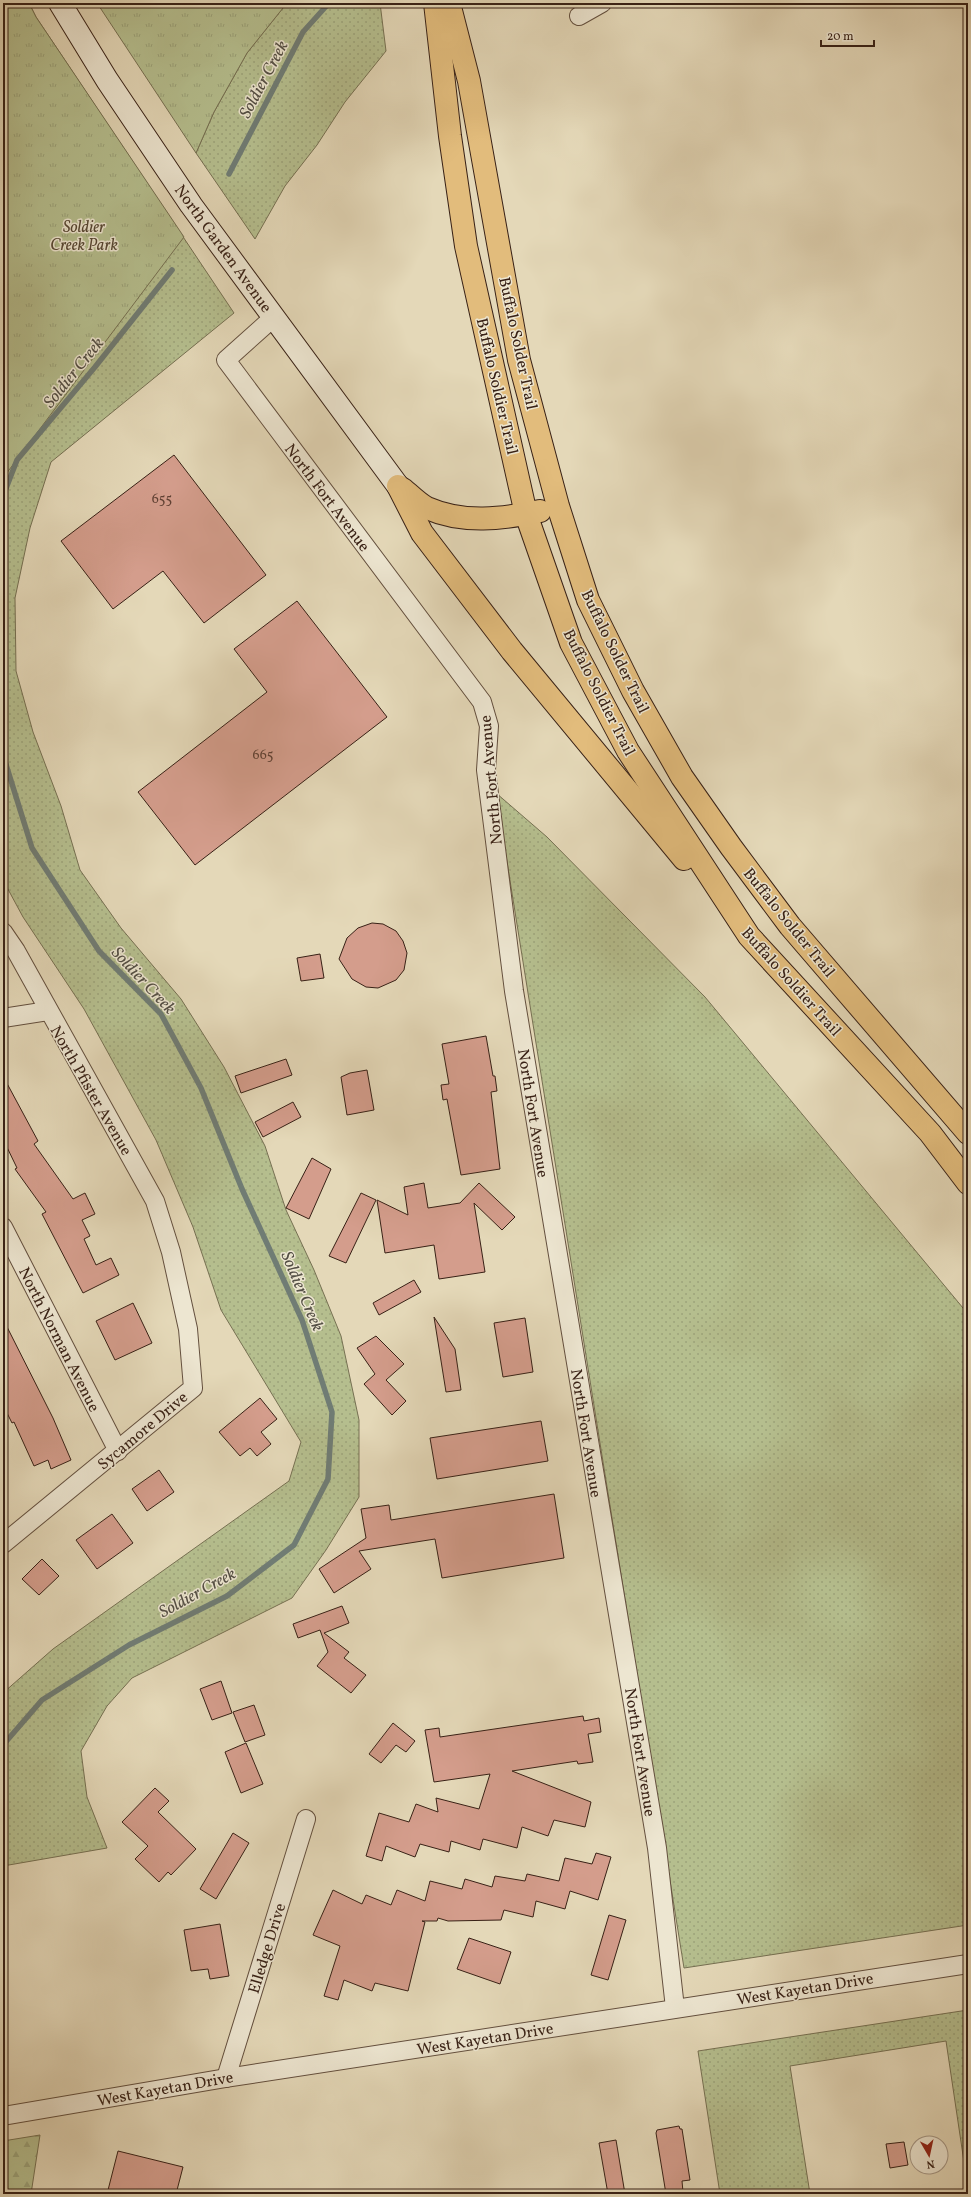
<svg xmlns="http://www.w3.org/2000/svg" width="971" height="2197" viewBox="0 0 971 2197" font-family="Vollkorn,serif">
  <defs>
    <pattern id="grass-dots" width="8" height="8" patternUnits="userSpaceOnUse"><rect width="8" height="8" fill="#b5be8e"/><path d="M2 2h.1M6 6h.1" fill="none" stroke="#9ca37a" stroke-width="1.8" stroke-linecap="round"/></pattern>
    <pattern id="forest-firs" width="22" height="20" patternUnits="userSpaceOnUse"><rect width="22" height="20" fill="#b5be8e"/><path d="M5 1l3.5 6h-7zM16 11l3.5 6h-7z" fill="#9ca37a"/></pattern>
    <pattern id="park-tufts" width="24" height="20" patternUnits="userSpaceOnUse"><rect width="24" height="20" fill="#b5be8e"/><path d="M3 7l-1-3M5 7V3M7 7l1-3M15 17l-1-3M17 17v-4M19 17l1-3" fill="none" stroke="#9ca37a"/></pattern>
  </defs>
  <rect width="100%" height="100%" fill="#e4d8b8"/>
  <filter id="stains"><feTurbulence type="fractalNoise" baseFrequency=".005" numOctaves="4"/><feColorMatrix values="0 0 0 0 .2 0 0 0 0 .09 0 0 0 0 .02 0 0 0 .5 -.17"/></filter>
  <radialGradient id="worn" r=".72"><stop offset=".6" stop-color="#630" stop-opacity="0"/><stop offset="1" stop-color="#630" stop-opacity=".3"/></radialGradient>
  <g fill="url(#grass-dots)" stroke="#767052">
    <path d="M3 3H29L36 17 234 313 51 462 30 528 15 598 16 671 33 732 61 806 80 870 121 928 181 999 224 1067 265 1146 286 1210 314 1270 341 1336 359 1420V1497L326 1550 292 1598 132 1678 107 1706 81 1751 87 1797 107 1848 3 1866V1693L53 1649 289 1481 301 1442 221 1310 193 1227 156 1140 84 1009 23 917 3 880Z"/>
    <path d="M287 3H380L386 51 345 102 317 145 285 186 255 239 196 153 214 112 247 53Z"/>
    <path d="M496 793 547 837 705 997 968 1314V1925L684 1968Z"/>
    <path d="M968 2010V2189L946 2041 790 2066 810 2194H720L698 2051Z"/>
  </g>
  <path fill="url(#forest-firs)" stroke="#767052" d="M40 2135 31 2194H3V2141Z"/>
  <g fill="url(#park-tufts)" stroke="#767052">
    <path d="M3 3H29L36 17 184 237 3 478Z"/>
    <path d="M97 3H287L247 53 214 112 196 153Z"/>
  </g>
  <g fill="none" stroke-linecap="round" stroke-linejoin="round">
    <g stroke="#707c74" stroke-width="5.5">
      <path d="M229 174 303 32 329 3"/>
      <path d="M3 496 17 460 95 367 172 270"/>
      <path d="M3 755 32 848 99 951 161 1014 201 1088 242 1189 302 1320 332 1412 328 1479 294 1545 227 1596 129 1645 42 1700 3 1745"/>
    </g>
  </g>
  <g fill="#d49d8c" stroke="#382116">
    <path d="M174 455 266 575 204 623 163 571 113 609 61 541Z"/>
    <path d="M297 601 387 717 195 865 138 792 267 692 234 649Z"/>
    <path d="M372 923 383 924 396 931 403 941 407 953 404 970 396 980 378 988 366 987 352 979 339 959 347 938 358 928Z"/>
    <path d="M320 954 324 978 301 981 297 958Z"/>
    <path d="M486 1036 493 1076H495L497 1091 491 1092 500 1169 461 1175 447 1099 443 1100 441 1085 449 1084 442 1044Z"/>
    <path d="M286 1059 292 1075 241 1093 235 1076Z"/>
    <path d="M367 1070 374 1110 347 1115 341 1077 350 1073Z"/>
    <path d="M3 1076 38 1141 34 1144 73 1199 85 1193 95 1214 82 1220 90 1236 84 1239 96 1265 111 1258 119 1275 83 1293 42 1214 46 1212 15 1169 17 1168 3 1139Z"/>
    <path d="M293 1102 301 1117 263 1137 255 1122Z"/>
    <path d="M312 1158 331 1169 309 1219 286 1208Z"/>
    <path d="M424 1183 428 1208 460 1203 479 1183 515 1217 502 1230 474 1203 485 1272 439 1279 434 1245 385 1253 377 1200 408 1215 404 1187Z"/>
    <path d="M361 1193 376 1200 346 1263 329 1256Z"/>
    <path d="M414 1280 421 1292 379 1315 373 1303Z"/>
    <path d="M133 1303 152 1343 115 1360 96 1321Z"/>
    <path d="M434 1317 455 1349 461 1390 446 1392Z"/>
    <path d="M525 1318 533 1372 503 1377 494 1323Z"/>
    <path d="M3 1319 53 1418 71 1460 51 1469 48 1460 34 1466 14 1422 12 1423 3 1405Z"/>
    <path d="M376 1336 404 1364 386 1380 406 1401 392 1415 364 1384 375 1374 357 1348Z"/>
    <path d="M260 1398 277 1419 261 1432 271 1444 257 1456 250 1448 240 1456 219 1432Z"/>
    <path d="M541 1421 548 1461 437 1479 430 1438Z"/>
    <path d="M159 1470 174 1492 147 1511 132 1489Z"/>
    <path d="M554 1494 564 1558 442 1578 435 1539 359 1551 371 1569 334 1593 319 1569 366 1538 361 1509 389 1505 391 1520Z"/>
    <path d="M112 1514 133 1543 97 1569 76 1540Z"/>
    <path d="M42 1559 59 1576 39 1595 22 1579Z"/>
    <path d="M342 1606 349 1623 324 1633 349 1652 344 1658 366 1675 351 1693 317 1666 328 1652 320 1630 298 1638 293 1624Z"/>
    <path d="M221 1681 232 1713 212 1720 200 1689Z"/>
    <path d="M254 1705 265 1735 245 1742 233 1712Z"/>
    <path d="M583 1716 584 1721 599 1718 601 1732 588 1734 593 1762 578 1764 577 1761 512 1771 591 1802 585 1827 554 1820 548 1836 522 1827 517 1848 483 1839 480 1850 451 1841 449 1852 420 1844 415 1857 386 1846 382 1861 366 1856 379 1813 409 1822 416 1804 438 1812 436 1798 479 1809 490 1774 434 1782 425 1730 439 1728 440 1737Z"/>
    <path d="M393 1723 415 1741 406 1752 396 1745 381 1763 369 1754Z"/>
    <path d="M246 1743 263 1784 241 1793 225 1752Z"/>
    <path d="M155 1788 169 1801 158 1812 196 1849 171 1875 168 1872 159 1882 135 1859 148 1846 122 1822Z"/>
    <path d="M233 1833 249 1843 216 1899 200 1889Z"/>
    <path d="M596 1853 611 1857 598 1900 570 1891 565 1909 536 1901 533 1917 504 1910 501 1920 448 1921 438 1918 437 1921H422L425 1922 408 1991 375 1983 372 1991 344 1980 338 2000 324 1996 340 1946 313 1935 333 1890 362 1904 366 1895 391 1905 397 1890 425 1901 430 1881 462 1889 465 1879 492 1887 495 1876 525 1881 527 1874 559 1881 565 1858 592 1864Z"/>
    <path d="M609 1915 626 1920 608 1980 591 1975Z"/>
    <path d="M220 1924 229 1976 210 1979 208 1969 191 1971 184 1930Z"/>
    <path d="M469 1938 511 1952 500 1984 457 1969Z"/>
    <path d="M679 2126 680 2129H682L690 2180 682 2181 683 2192 666 2194 656 2133 657 2130Z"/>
    <path d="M616 2140 625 2194H608L599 2143Z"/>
    <path d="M904 2142 908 2165 890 2168 886 2144Z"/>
    <path d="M118 2151 183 2167 176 2194H107Z"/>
  </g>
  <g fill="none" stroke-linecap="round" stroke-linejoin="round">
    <defs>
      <g id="street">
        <path d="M579 16 602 3"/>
        <path d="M274 317 226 360 482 702 489 726 486 770 514 991 657 1848 675 2008"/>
        <path d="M3 932 16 951 155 1201 171 1252 188 1329 193 1388 3 1544"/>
        <path d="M3 1018 48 1011"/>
        <path d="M3 1227 118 1451"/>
        <path d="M226 2078 306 1819"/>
        <path d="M3 2116 226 2078 968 1964"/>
      </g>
      <path id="secondary" d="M60 3 107 80 191 205 398 486"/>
      <g id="primary">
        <path d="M435 3 450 136 466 246 526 514 571 643 628 751 749 936 930 1133 968 1183"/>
        <path d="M449 3 469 81 519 360 558 506 588 600 633 691 682 777 731 847 790 926 968 1133"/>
        <path d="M398 486 422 533 512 651 684 859"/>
        <path d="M403 489C410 495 419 504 427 508 463 524 503 519 540 511"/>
      </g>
    </defs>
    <use href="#street" stroke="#634f3e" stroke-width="20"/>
    <use href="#secondary" stroke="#382116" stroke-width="24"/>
    <use href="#primary" stroke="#382116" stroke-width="24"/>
    <use href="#street" stroke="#ede6d1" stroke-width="18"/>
    <use href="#secondary" stroke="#ede6d1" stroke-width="22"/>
    <use href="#primary" stroke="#e2bc7c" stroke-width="22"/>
  </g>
  <g text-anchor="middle" stroke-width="3" stroke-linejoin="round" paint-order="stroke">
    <g font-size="14" fill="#5f4034">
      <text x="162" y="503">655</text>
      <text x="263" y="759">665</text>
    </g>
    <g font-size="16" font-style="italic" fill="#574834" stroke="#ede6d1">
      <text x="84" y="232">Soldier<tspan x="84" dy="18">Creek Park</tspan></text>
    </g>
    <g font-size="16" fill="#382116" stroke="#ede6d1">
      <text transform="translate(224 248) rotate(54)" y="6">North Garden Avenue</text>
      <text transform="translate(519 343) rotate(78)" y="6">Buffalo Solder Trail</text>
      <text transform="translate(498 386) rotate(77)" y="6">Buffalo Soldier Trail</text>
      <text transform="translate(328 497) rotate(53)" y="6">North Fort Avenue</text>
      <text transform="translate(616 651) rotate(64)" y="6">Buffalo Solder Trail</text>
      <text transform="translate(600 692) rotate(63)" y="6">Buffalo Soldier Trail</text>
      <text transform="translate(490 780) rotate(-95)" y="6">North Fort Avenue</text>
      <text transform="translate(790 922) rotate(51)" y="6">Buffalo Solder Trail</text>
      <text transform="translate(792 981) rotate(48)" y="6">Buffalo Soldier Trail</text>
      <text transform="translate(92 1090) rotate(60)" y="6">North Pfister Avenue</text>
      <text transform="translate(534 1113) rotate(81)" y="6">North Fort Avenue</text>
      <text transform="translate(60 1339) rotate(63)" y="6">North Norman Avenue</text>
      <text transform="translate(142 1430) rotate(-40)" y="6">Sycamore Drive</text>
      <text transform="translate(587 1433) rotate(81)" y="6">North Fort Avenue</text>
      <text transform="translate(641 1752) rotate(81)" y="6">North Fort Avenue</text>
      <text transform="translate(266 1948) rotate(-73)" y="6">Elledge Drive</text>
      <text transform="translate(805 1988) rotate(-9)" y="6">West Kayetan Drive</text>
      <text transform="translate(485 2038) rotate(-9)" y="6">West Kayetan Drive</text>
      <text transform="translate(165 2088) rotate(-10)" y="6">West Kayetan Drive</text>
    </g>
    <g font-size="17" font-style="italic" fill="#544f45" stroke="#ede6d1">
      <text transform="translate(263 79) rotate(-62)" y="6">Soldier Creek</text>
      <text transform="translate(73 372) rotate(-51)" y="6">Soldier Creek</text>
      <text transform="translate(144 980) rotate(47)" y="6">Soldier Creek</text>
      <text transform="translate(303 1291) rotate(67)" y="6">Soldier Creek</text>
      <text transform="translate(197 1592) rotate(-29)" y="6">Soldier Creek</text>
    </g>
  </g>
  <rect width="971" height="2197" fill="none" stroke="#e4d8b8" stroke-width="16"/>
  <rect x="4" y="4" width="963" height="2189" fill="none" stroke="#382116" stroke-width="2"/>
  <rect x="8" y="8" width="955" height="2181" fill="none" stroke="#382116"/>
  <g transform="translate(929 2155) rotate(171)"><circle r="19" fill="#ede6d1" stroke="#a59786"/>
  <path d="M0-3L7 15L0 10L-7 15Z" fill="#8f2418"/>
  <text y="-6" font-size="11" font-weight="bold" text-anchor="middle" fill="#382116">N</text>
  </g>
  <path d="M821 40v6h53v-6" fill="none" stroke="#382116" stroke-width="2"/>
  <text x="827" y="40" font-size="12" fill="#382116" stroke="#ede6d1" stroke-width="3" paint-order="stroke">20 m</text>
  <rect width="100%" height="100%" filter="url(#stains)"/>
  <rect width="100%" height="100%" fill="url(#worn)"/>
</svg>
